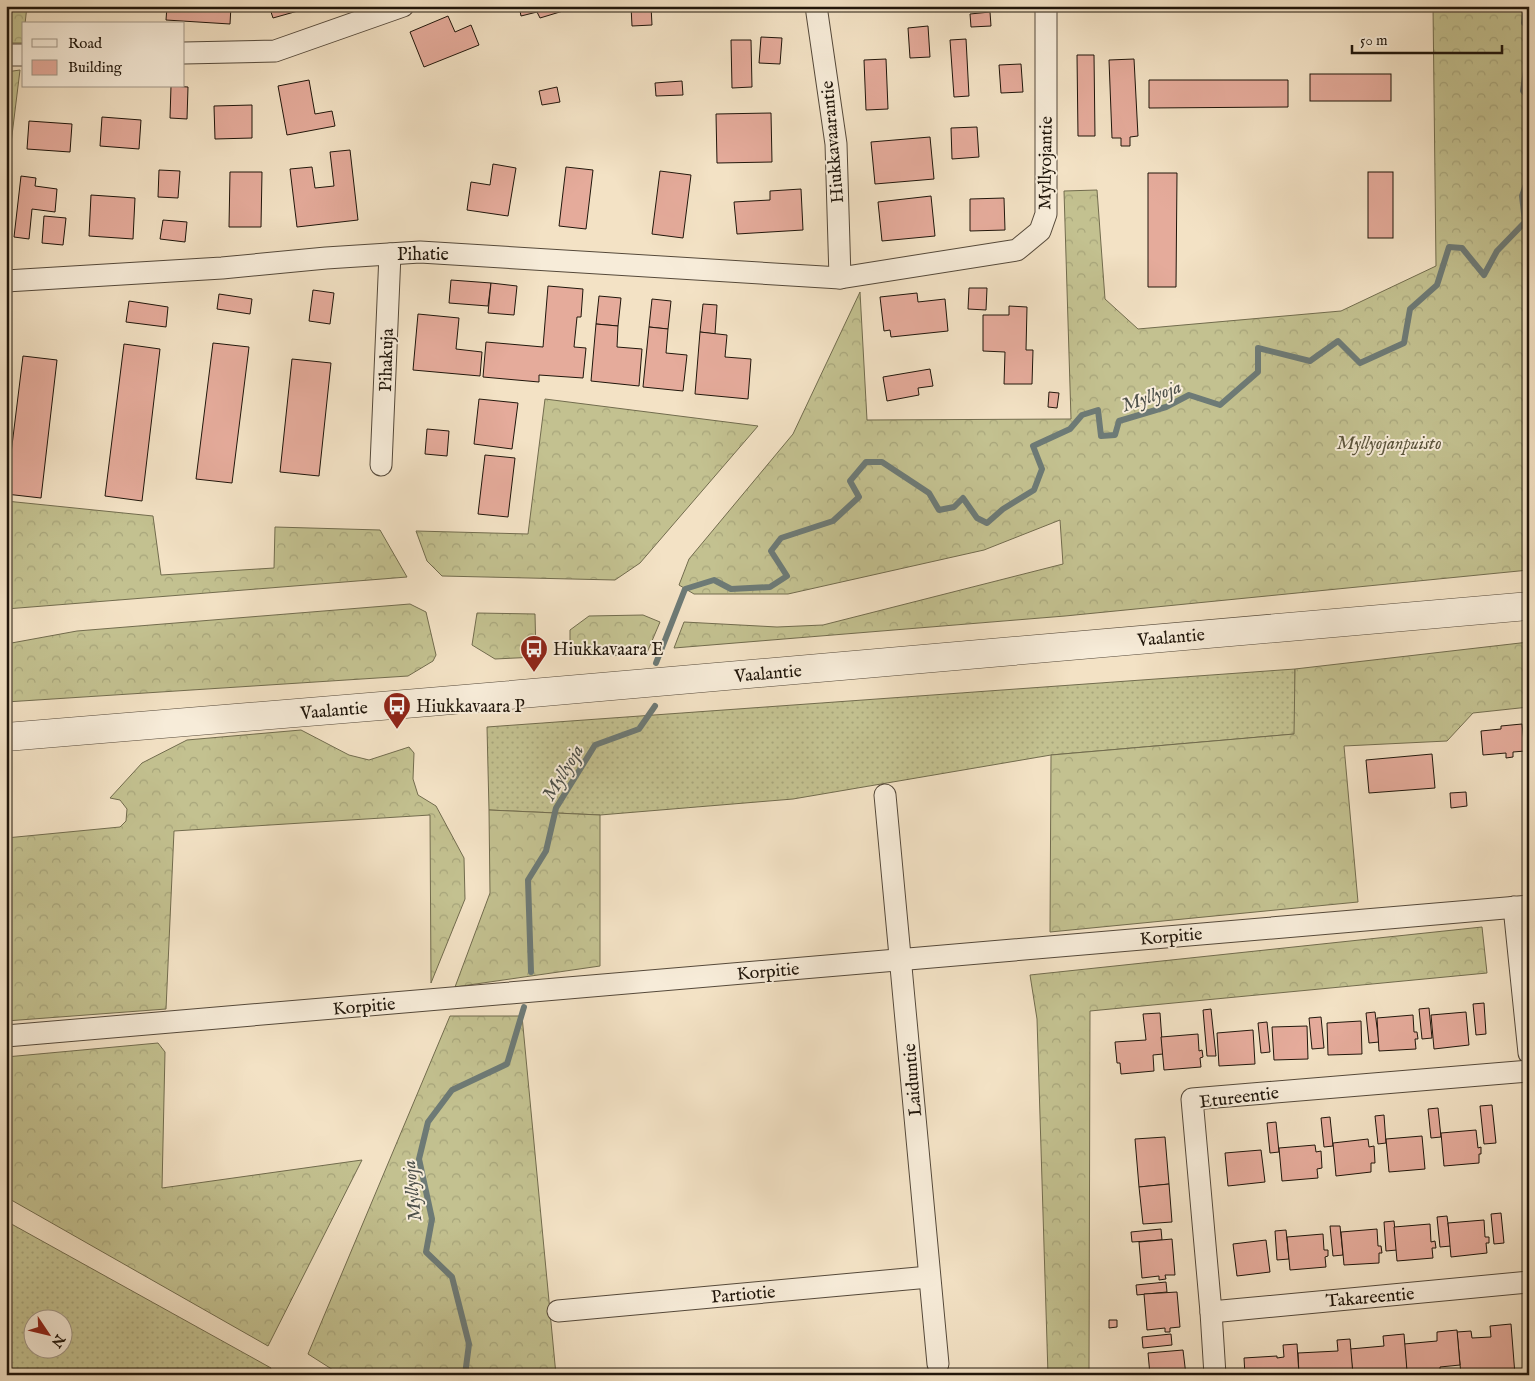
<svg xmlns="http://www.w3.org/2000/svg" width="1535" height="1381" viewBox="0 0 1535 1381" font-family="'IM FELL English',serif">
  <defs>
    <pattern id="grass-dots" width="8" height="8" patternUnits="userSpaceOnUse" patternTransform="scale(1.25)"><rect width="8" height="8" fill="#c3c190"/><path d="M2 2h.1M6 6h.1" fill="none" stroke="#a7a57b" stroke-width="1.8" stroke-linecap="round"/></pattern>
    <pattern id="forest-crowns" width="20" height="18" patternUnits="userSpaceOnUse" patternTransform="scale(1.25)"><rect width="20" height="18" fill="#c3c190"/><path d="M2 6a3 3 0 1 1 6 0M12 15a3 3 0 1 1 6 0" fill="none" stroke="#a7a57b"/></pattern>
  </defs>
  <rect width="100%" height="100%" fill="#f3e2c5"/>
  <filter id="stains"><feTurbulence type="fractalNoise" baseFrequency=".004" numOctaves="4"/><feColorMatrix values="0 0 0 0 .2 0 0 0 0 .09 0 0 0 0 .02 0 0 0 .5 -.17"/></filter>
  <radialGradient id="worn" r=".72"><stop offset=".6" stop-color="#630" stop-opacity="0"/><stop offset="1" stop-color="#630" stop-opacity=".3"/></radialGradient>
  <g fill="url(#grass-dots)" stroke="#726c4e" fill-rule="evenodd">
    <path d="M1295 669V734L1051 755 793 799 600 815 489 810 487 727Z"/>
    <path d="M6 1221 271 1368 268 1375H6ZM32 1318H62V1348H32Z"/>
  </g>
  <g fill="url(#forest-crowns)" stroke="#726c4e">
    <path d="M6 6H27L25 24H24L23 43H6Z"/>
    <path d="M1433 6H1529V570L1065 616 674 648 684 622 777 627 823 625 1063 564 1060 520 984 550 788 594H694L679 585 689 559 793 434 860 292 867 420 1071 419 1064 191 1097 190 1105 299 1138 329 1341 311 1436 266Z"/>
    <path d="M20 70 6 184V72Z"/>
    <path d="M545 399 758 426 640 563 615 580 442 576 427 561 416 531 528 534Z"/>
    <path d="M6 501 153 516 161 575 274 568 275 527 380 530 407 577 6 609Z"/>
    <path d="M410 604 426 612 436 655 433 661 408 676 6 702V644L77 631Z"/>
    <path d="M477 613 535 614 536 657 495 659 472 645Z"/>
    <path d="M643 615 660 622 646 655 589 656 570 653V630L589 616Z"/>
    <path d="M1529 642V707L1473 713 1447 741 1344 746 1358 902 1050 932 1051 755 1294 734 1295 669Z"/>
    <path d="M301 730 349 755 369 760 409 747 414 753 413 779 418 795 436 806 464 858 465 899 431 983 430 815 174 831 166 1009 6 1021V838L120 827 126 821 127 809 120 800 110 798 142 763 187 740Z"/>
    <path d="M489 810 600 815V966L455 987 490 893Z"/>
    <path d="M1482 927 1487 973 1090 1011 1089 1375H1048L1037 1019 1030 975Z"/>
    <path d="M450 1016H522L556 1375H341L308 1354Z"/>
    <path d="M158 1043 165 1052 162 1188 362 1160 268 1346 6 1197V1057Z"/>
  </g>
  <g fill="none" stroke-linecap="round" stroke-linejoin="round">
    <g stroke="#6d7a76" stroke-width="6">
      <path d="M1526 6 1524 23 1529 27"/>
      <path d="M1529 67 1526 70 1523 91 1529 97"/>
      <path d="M656 663 685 589 714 580 731 589 770 587 787 576 771 551 781 538 833 521 859 497 850 481 866 462H882L929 493 939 510 954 507 963 498 977 518 987 523 1003 509 1034 490 1042 469 1033 446 1070 429 1082 415 1098 410 1101 436 1115 435 1119 421 1166 407 1189 395 1220 405 1258 372V348L1310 361 1338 341 1360 363 1404 343 1410 309 1437 285 1449 247 1462 248 1484 275 1497 251 1525 222 1522 196 1529 176"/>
      <path d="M531 972 528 880 546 851 556 808 595 745 639 729 655 706"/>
      <path d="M465 1375 469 1344 452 1277 426 1252 432 1219 419 1159 428 1122 452 1090 507 1064 524 1007"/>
    </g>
  </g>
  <g fill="#e5ab9b" stroke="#20160b">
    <path d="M60 6H136V10Z"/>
    <path d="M167 6H231L230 24 166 20Z"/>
    <path d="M269 6H312V7L273 18Z"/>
    <path d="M519 6H573V8L540 18 537 12 521 16Z"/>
    <path d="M631 6H651L652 25 632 26Z"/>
    <path d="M990 12 991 26 971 27 970 14Z"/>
    <path d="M448 16 455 32 471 25 479 45 424 67 410 32Z"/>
    <path d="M928 26 930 57 910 58 908 28Z"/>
    <path d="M761 37 782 38 780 64 759 63Z"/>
    <path d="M966 39 969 96 954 97 950 40Z"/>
    <path d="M731 40H751L752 87 732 88Z"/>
    <path d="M1077 55H1094L1095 136H1078Z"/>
    <path d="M886 59 888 109 866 110 864 60Z"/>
    <path d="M1134 59 1138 136 1130 137V146H1121V138H1112L1109 60Z"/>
    <path d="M1021 64 1023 92 1001 93 999 65Z"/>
    <rect x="1310" y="74" width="81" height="27"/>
    <path d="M309 80 315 114 332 111 335 126 287 135 278 86Z"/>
    <path d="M1149 80H1288V107L1149 108Z"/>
    <path d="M682 81 683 95 656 96 655 83Z"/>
    <path d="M171 86 188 87 187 119 170 118Z"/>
    <path d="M557 87 560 102 542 105 539 91Z"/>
    <path d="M252 105V138L215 139 214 106Z"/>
    <path d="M771 113 772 162 717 163 716 114Z"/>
    <path d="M102 117 141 120 139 149 100 146Z"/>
    <path d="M29 121 72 124 70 152 27 149Z"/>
    <path d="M977 127 979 157 952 159 951 128Z"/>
    <path d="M930 137 934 179 875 184 871 142Z"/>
    <path d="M350 150 358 220 297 227 290 169 312 167 315 188 334 186 330 152Z"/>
    <path d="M493 164 516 168 508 216 467 210 471 182 490 185Z"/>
    <path d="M566 167 593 170 586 229 559 226Z"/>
    <path d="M159 170 180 171 178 198 158 197Z"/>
    <path d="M660 171 691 175 683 238 652 234Z"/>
    <path d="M230 172H262L261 227H229Z"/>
    <rect x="1368" y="172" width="25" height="66"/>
    <path d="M1148 173H1177L1176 287H1148Z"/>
    <path d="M21 176 36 178 35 186 57 189 55 212 32 209 29 239 14 237Z"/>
    <path d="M801 189 803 230 737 234 734 202 770 200V191Z"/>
    <path d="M91 195 135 198 133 239 89 236Z"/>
    <path d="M931 196 935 236 882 241 878 202Z"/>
    <path d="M1004 198 1005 230 970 231V199Z"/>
    <path d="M44 216 66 218 63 245 42 243Z"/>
    <path d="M163 220 187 222 185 242 160 239Z"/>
    <path d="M451 280 491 283 488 306 449 303Z"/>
    <path d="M491 283 517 286 514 315 488 313Z"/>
    <path d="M548 286 583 289 581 317H577L574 347 586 348 583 378 539 375V382L483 377 486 342 543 347Z"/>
    <path d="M969 288H987L986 310 968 309Z"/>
    <path d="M313 290 334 293 330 324 309 321Z"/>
    <path d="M917 293 918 302 945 299 948 331 891 337 890 330 884 331 880 297Z"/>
    <path d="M219 294 252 299 250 314 217 309Z"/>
    <path d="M599 296 621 298 618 326 596 324Z"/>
    <path d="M652 299 671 301 668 329 649 327Z"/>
    <path d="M129 301 168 307 166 327 126 322Z"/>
    <path d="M703 304 717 305 715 334 700 332Z"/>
    <path d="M1009 306 1027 307 1026 350H1033L1032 384H1004L1005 352 983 351V315H1009Z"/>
    <path d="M418 314 459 318 456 349 482 352 480 376 413 370Z"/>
    <path d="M596 324 618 326 617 347 642 349 639 386 591 381Z"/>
    <path d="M649 327 668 329 666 353 687 355 683 391 643 387Z"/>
    <path d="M700 332 727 335 725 357 751 359 748 399 695 394Z"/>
    <path d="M213 343 249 347 232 483 196 479Z"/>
    <path d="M124 344 160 349 142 501 105 496Z"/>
    <path d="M23 356 57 360 41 498 6 494Z"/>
    <path d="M292 359 331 363 319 476 280 472Z"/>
    <path d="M930 369 933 386 918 388 919 395 887 401 883 377Z"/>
    <path d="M1049 392 1059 393 1057 408 1048 407Z"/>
    <path d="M479 399 518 403 512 449 474 444Z"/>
    <path d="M427 429 449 431 447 456 425 454Z"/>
    <path d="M485 455 515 458 508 517 478 514Z"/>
    <path d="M1522 724 1525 751 1513 752V757L1506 758V753L1483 755 1481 731 1501 729V726Z"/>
    <path d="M1432 754 1435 788 1369 793 1366 760Z"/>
    <path d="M1466 792 1467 806 1451 808 1450 793Z"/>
    <path d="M1484 1003 1486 1034 1476 1035 1473 1004Z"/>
    <path d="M1429 1008 1432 1038 1422 1039 1419 1009Z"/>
    <path d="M1211 1009 1216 1056H1207L1203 1010Z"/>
    <path d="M1375 1012 1379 1042 1369 1043 1366 1013Z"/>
    <path d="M1466 1012 1469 1045 1434 1049 1431 1015Z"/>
    <path d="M1160 1013 1163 1054 1153 1055 1154 1071 1121 1074 1120 1063H1117L1115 1042 1146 1040 1143 1014Z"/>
    <path d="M1413 1015 1414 1032H1417L1418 1039H1415L1416 1049 1379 1051 1377 1018Z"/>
    <path d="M1321 1017 1324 1048 1312 1049 1309 1018Z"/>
    <path d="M1361 1021 1362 1054 1328 1055 1327 1023Z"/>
    <path d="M1267 1022 1270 1052 1261 1053 1258 1023Z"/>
    <path d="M1307 1026 1308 1059 1274 1060 1272 1027Z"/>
    <path d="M1253 1030 1255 1064 1219 1066 1217 1033Z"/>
    <path d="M1198 1034 1199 1051 1202 1050 1203 1057 1200 1058 1201 1067 1164 1070 1161 1037Z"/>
    <path d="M1492 1105 1496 1143 1484 1144 1480 1106Z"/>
    <path d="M1438 1108 1441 1137 1431 1138 1428 1109Z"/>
    <path d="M1384 1115 1386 1143 1378 1144 1375 1116Z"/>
    <path d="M1330 1117 1333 1146 1324 1147 1321 1118Z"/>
    <path d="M1276 1122 1279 1152 1270 1153 1267 1123Z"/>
    <path d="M1476 1130 1478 1148 1481 1147V1154H1479V1163L1444 1166 1441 1133Z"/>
    <path d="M1422 1136 1425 1169 1389 1172 1386 1139Z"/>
    <path d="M1165 1137 1169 1184 1139 1187 1135 1139Z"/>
    <path d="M1368 1139 1369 1147 1374 1146 1375 1163H1371V1172L1336 1176 1333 1143Z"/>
    <path d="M1315 1145 1316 1152 1321 1151 1322 1168 1317 1169 1318 1178 1282 1181 1279 1148Z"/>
    <path d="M1261 1150 1265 1182 1228 1186 1225 1153Z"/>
    <path d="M1169 1184 1172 1222 1143 1224 1139 1187Z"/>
    <path d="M1501 1213 1504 1243 1494 1244 1491 1214Z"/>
    <path d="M1447 1216 1451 1246 1440 1247 1437 1217Z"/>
    <path d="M1484 1220 1485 1237H1489V1243H1486L1487 1253 1451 1257 1448 1223Z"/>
    <path d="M1394 1221 1397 1250 1386 1251 1384 1222Z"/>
    <path d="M1430 1224 1431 1242 1435 1241 1436 1248H1432L1433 1258 1397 1261 1394 1227Z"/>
    <path d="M1330 1226H1340L1343 1255 1333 1256Z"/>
    <path d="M1161 1229 1162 1240 1132 1242 1131 1232Z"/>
    <path d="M1377 1229 1378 1246H1381L1382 1253H1379V1263L1344 1265 1341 1232Z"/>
    <path d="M1286 1230 1289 1259 1277 1260 1275 1231Z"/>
    <path d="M1323 1234 1324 1250H1328V1256L1325 1257 1326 1267 1290 1270 1287 1237Z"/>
    <path d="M1172 1239 1175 1275H1165L1166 1279 1159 1280V1276L1142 1278 1139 1242Z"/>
    <path d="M1266 1240 1270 1272 1237 1276 1233 1244Z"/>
    <path d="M1166 1282 1167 1292 1137 1295 1136 1285Z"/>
    <path d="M1177 1292 1180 1327 1170 1328V1332H1165V1328L1147 1330 1144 1294Z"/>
    <path d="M1109 1320H1117V1327L1109 1328Z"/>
    <path d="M1511 1324 1515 1375H1494V1372L1461 1375 1457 1332 1471 1331 1472 1338 1491 1337 1490 1326Z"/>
    <path d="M1457 1330 1460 1365 1440 1367V1375H1407L1404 1344 1437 1341V1332Z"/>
    <path d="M1171 1334 1172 1345 1143 1348 1142 1337Z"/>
    <path d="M1404 1334 1407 1371 1386 1372 1387 1375H1353L1350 1349 1384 1346 1383 1336Z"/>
    <path d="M1350 1339 1353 1375H1299L1298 1353 1338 1351 1337 1340Z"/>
    <path d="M1297 1344 1299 1375H1245L1244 1358 1277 1356V1358L1284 1357 1283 1345Z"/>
    <path d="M1183 1350 1186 1375H1150L1148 1353Z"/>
  </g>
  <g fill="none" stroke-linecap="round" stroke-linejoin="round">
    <defs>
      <g id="minor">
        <path d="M816 6 836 144 840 278"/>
        <path d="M184 53 275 51 403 6"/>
        <path d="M6 55H24"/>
        <path d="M6 281 222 268 326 258 420 252 840 278 1017 250 1040 231 1046 214V6"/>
        <path d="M381 465 390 254"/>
        <path d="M885 795 938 1364"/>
        <path d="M1514 907 1529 1053"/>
        <path d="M6 1036 1529 906"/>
        <path d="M558 1311 929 1277"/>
        <path d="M1211 1312 1529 1282"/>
        <path d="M1215 1375 1211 1312 1192 1099 1529 1071"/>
      </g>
      <path id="tertiary" d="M6 737 429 702 1529 606"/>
    </defs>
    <use href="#minor" stroke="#55493a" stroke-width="23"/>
    <use href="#tertiary" stroke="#55493a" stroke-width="29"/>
    <use href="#minor" stroke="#f7ecd9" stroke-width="21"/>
    <use href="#tertiary" stroke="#f7ecd9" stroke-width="28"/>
  </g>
  <defs>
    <symbol id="bus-pin" viewBox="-11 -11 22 30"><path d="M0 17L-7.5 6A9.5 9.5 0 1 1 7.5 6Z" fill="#8f2418" stroke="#f7ecd9"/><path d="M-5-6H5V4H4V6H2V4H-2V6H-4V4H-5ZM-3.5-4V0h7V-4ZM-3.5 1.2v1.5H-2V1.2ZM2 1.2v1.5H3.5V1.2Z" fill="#fff"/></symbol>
  </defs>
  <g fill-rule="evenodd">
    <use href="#bus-pin" x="518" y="633" width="32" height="43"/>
    <use href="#bus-pin" x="381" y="690" width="32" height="43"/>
  </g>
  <g text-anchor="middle" stroke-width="4" stroke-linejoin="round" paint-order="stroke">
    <g font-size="18" fill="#20160b" stroke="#f7ecd9">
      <text transform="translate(832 142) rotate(-95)" y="6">Hiukkavaarantie</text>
      <text transform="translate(1045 163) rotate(-89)" y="6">Myllyojantie</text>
      <text x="423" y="260">Pihatie</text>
      <text transform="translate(386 360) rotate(-88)" y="6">Pihakuja</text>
      <text transform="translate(1171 637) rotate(-5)" y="6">Vaalantie</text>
      <text transform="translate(768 673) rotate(-5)" y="6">Vaalantie</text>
      <text transform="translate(334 710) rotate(-5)" y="6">Vaalantie</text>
      <text transform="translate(1171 936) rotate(-5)" y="6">Korpitie</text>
      <text transform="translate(768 971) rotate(-5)" y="6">Korpitie</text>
      <text transform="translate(364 1006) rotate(-5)" y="6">Korpitie</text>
      <text transform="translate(912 1080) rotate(-95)" y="6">Laiduntie</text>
      <text transform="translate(1239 1097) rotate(-7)" y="6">Etureentie</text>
      <text transform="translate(743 1294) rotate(-5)" y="6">Partiotie</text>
      <text transform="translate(1370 1297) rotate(-5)" y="6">Takareentie</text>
    </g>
    <g font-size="18" font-style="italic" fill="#59523a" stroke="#f7ecd9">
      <text x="1389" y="449">Myllyojanpuisto</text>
    </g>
    <g font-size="18" fill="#20160b" stroke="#f7ecd9" text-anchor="start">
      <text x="553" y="655">Hiukkavaara E</text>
      <text x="416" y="712">Hiukkavaara P</text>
    </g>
    <g font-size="19" font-style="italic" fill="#4d504a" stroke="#f7ecd9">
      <text transform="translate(1151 395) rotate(-19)" y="7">Myllyoja</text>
      <text transform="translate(562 772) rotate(-59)" y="7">Myllyoja</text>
      <text transform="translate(411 1191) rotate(-96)" y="7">Myllyoja</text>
    </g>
  </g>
  <rect width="1535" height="1381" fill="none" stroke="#f3e2c5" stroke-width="25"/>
  <rect x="8" y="8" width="1520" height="1366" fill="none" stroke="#20160b" stroke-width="2.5"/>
  <rect x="12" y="12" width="1510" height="1356" fill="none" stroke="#20160b"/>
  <rect x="22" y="22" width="162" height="65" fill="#f7ecd9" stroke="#a19687"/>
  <rect x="32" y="39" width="25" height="8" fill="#f7ecd9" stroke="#a19687"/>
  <text x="68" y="48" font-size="15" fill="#20160b">Road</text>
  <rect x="32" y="60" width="25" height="15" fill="#e5ab9b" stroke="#a19687"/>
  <text x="68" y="72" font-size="15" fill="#20160b">Building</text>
  <g transform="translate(48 1334) rotate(125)"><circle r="24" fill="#f7ecd9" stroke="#a19687"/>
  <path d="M0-4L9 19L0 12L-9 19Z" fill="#8f2418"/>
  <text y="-8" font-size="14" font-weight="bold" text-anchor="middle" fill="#20160b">N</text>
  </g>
  <path d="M1352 45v8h150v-8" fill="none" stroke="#20160b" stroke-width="2.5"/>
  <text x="1360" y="45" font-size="15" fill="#20160b" stroke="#f7ecd9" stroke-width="4" paint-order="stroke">50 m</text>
  <rect width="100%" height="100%" filter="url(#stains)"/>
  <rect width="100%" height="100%" fill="url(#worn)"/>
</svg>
